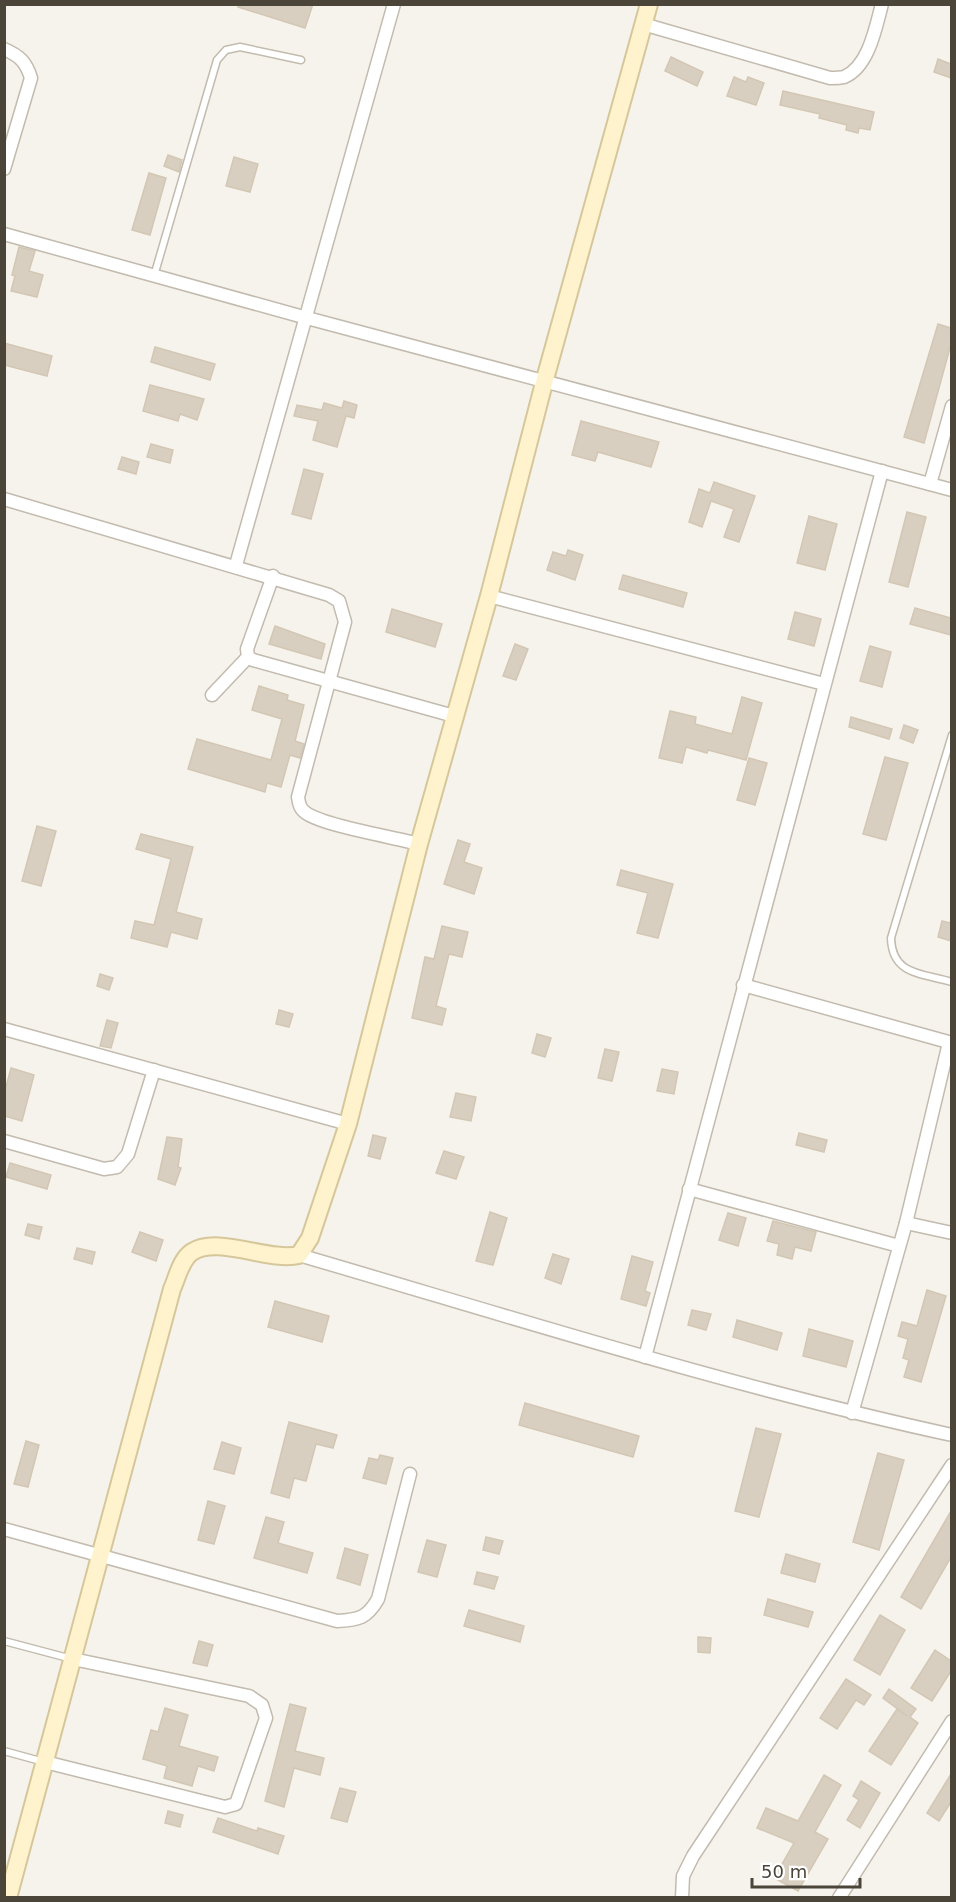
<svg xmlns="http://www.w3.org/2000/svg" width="956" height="1902" viewBox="0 0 956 1902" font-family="'DejaVu Sans',sans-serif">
  <rect width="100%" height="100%" fill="#f6f3ec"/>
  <g fill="#d8cfc1" stroke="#d3c7b4" stroke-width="1.5">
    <path d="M239 4H313L305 28 238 7Z"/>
    <path d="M671 57 703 72 697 86 665 71Z"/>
    <path d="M938 59 951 64V78L934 72Z"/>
    <path d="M734 77 746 82 748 77 764 83 756 105 727 96Z"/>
    <path d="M783 91 874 112 870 130 859 128 858 133 846 130 847 125 819 118 820 114 780 105Z"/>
    <path d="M168 155 182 160 179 172 164 166Z"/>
    <path d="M234 157 258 164 250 192 226 186Z"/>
    <path d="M149 173 166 178 150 235 132 230Z"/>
    <path d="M19 247 35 251 29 271 43 275 37 297 11 291 15 276 12 275Z"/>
    <path d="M938 324 951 328V344L924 443 904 437Z"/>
    <path d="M4 343 52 356 47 376 4 365Z"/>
    <path d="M155 347 215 364 210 380 151 362Z"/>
    <path d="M150 385 204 399 197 420 180 414 178 421 143 411Z"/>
    <path d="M344 401 357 405 354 418 346 416 337 447 313 440 318 421 294 416 297 405 322 410 324 403 342 408Z"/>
    <path d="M581 421 659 442 651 467 598 452 595 461 572 455Z"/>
    <path d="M151 444 173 450 170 463 147 457Z"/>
    <path d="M122 457 139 462 136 474 118 469Z"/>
    <path d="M304 469 323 474 311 519 292 514Z"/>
    <path d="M714 482 755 496 739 542 724 537 734 509 711 501 702 527 689 522 699 489 710 493Z"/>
    <path d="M907 512 926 517 908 587 889 582Z"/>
    <path d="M809 516 837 524 825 570 797 563Z"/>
    <path d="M568 550 583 555 575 580 547 570 553 552 566 556Z"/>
    <path d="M623 575 687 593 683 607 619 589Z"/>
    <path d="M915 608 951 618V635L910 624Z"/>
    <path d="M392 609 442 624 435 647 386 632Z"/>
    <path d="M795 612 821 619 814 646 788 639Z"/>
    <path d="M275 626 325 644 321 659 269 644Z"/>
    <path d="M515 644 528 649 516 680 503 676Z"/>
    <path d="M870 646 891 652 882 687 860 681Z"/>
    <path d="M259 686 288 695 287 700 304 705 295 741 304 744 300 758 290 755 281 787 267 783 265 792 188 769 197 739 271 760 282 719 252 710Z"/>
    <path d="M742 697 762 703 746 760 708 750 707 753 686 747 682 763 659 758 670 711 696 717 695 724 732 734Z"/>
    <path d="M851 717 892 729 889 739 849 727Z"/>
    <path d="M904 725 918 730 913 743 900 738Z"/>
    <path d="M885 757 908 763 886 840 863 834Z"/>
    <path d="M749 758 767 763 755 805 737 800Z"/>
    <path d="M37 826 56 831 41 886 22 881Z"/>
    <path d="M141 834 193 847 176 912 202 919 197 939 171 932 167 947 131 938 135 921 154 925 171 859 136 849Z"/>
    <path d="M458 840 470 844 464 862 482 868 474 894 444 884Z"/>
    <path d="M621 870 673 884 658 938 637 933 648 893 617 885Z"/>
    <path d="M942 921 951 923V941L938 937Z"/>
    <path d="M442 926 468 932 462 957 449 954 436 1006 446 1009 442 1025 412 1018 425 957 434 959Z"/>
    <path d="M100 974 113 978 109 990 97 986Z"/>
    <path d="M279 1010 293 1014 289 1027 276 1024Z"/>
    <path d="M107 1020 118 1023 111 1048 100 1046Z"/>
    <path d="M537 1034 551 1038 545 1057 532 1053Z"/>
    <path d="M605 1049 619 1052 612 1081 598 1078Z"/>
    <path d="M11 1068 34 1075 22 1121 4 1116V1094Z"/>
    <path d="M662 1069 678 1072 674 1094 657 1091Z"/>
    <path d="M456 1093 476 1097 471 1121 450 1117Z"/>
    <path d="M799 1133 827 1140 824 1152 796 1145Z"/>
    <path d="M373 1135 386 1138 380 1159 368 1156Z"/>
    <path d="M167 1137 182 1139 178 1167 181 1168 175 1185 158 1179Z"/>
    <path d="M444 1151 464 1157 456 1179 436 1173Z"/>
    <path d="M10 1163 51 1175 47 1189 6 1177Z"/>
    <path d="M490 1212 507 1218 493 1265 476 1261Z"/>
    <path d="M728 1213 746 1218 738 1246 719 1240Z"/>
    <path d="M773 1221 816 1232 811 1251 795 1247 792 1259 777 1255 779 1244 767 1241Z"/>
    <path d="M28 1224 42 1227 39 1239 25 1235Z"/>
    <path d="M140 1232 163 1240 156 1261 132 1252Z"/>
    <path d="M77 1248 95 1252 92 1264 74 1259Z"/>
    <path d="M553 1254 569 1259 561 1284 545 1278Z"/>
    <path d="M632 1256 653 1262 645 1291 650 1293 646 1306 621 1299Z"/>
    <path d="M927 1290 946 1296 921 1382 904 1377 909 1360 903 1358 908 1339 898 1336 902 1322 917 1326Z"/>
    <path d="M275 1301 329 1316 322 1342 268 1327Z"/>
    <path d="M692 1310 711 1314 706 1330 688 1325Z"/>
    <path d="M737 1320 782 1333 777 1350 733 1337Z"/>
    <path d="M809 1329 853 1341 846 1367 803 1356Z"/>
    <path d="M525 1403 639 1436 633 1457 519 1425Z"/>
    <path d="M289 1422 337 1435 333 1448 316 1444 306 1481 294 1478 289 1498 271 1493Z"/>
    <path d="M756 1428 781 1434 759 1517 735 1511Z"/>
    <path d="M26 1441 39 1445 28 1487 14 1484Z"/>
    <path d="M222 1442 241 1448 234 1474 214 1469Z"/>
    <path d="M878 1453 904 1460 879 1550 853 1542Z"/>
    <path d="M380 1455 393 1458 386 1484 363 1478 369 1458 378 1460Z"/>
    <path d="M208 1501 225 1506 214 1544 198 1540Z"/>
    <path d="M951 1511V1557L921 1609 901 1597Z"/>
    <path d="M266 1517 284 1522 278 1543 313 1553 307 1573 254 1558Z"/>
    <path d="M486 1537 503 1541 499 1554 483 1550Z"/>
    <path d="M427 1540 446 1545 437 1577 418 1572Z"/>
    <path d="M345 1548 368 1555 360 1585 337 1578Z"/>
    <path d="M786 1554 820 1564 815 1582 781 1573Z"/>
    <path d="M477 1572 498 1577 494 1589 474 1584Z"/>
    <path d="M768 1599 813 1612 808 1627 764 1615Z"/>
    <path d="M469 1610 524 1626 520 1642 464 1626Z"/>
    <path d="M880 1615 905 1630 880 1675 854 1660Z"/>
    <path d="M698 1637 711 1638 710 1653 698 1652Z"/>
    <path d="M199 1641 213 1645 207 1666 193 1663Z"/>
    <path d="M935 1650 951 1661V1671L932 1701 911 1688Z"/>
    <path d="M846 1679 871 1695 864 1705 856 1700 837 1729 820 1718Z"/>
    <path d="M889 1689 916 1709 910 1717 918 1723 891 1765 869 1751 897 1709 907 1716 883 1698Z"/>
    <path d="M290 1704 306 1708 295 1751 324 1758 320 1775 294 1768 284 1807 265 1801Z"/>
    <path d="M165 1708 188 1715 179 1746 218 1757 214 1771 198 1766 192 1786 164 1778 167 1766 143 1759 151 1730 158 1732Z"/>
    <path d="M951 1774V1802L939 1821 927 1813Z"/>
    <path d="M824 1775 841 1785 815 1832 828 1839 798 1891 774 1878 794 1843 757 1828 766 1808 798 1821Z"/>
    <path d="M861 1781 880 1793 860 1828 847 1820 859 1800 853 1796Z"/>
    <path d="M340 1788 356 1792 347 1822 331 1818Z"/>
    <path d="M168 1811 183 1815 180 1827 165 1823Z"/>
    <path d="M218 1818 257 1831 258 1828 284 1836 278 1854 213 1832Z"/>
  </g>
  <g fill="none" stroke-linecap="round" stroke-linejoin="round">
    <defs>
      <g id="lane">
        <path d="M154 276 217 60 226 50 240 47 301 60"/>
        <path d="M952 735 891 938C892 975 921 973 952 982"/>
        <path d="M4 1641 72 1659"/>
        <path d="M4 1751 44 1762"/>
      </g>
      <g id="street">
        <path d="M643 24 830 78C834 78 840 78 844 77 869 67 876 26 882 4"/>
        <path d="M4 49C20 56 26 62 31 78L4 169"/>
        <path d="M4 234 307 318 952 490"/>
        <path d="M930 484 952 406"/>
        <path d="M4 499 329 595 339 601 345 622 298 797C299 804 300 809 306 813 325 826 393 837 419 844"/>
        <path d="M236 565 394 4"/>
        <path d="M273 576 247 649 248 657 253 660 454 716"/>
        <path d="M489 596 824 684"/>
        <path d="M212 695 248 657"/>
        <path d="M743 985 952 1043"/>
        <path d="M4 1029 348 1124"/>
        <path d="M4 1141 104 1169 117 1167 128 1154 154 1070"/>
        <path d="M689 1189 899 1246"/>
        <path d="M906 1223 949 1043"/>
        <path d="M299 1255C515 1318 731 1387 952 1435"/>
        <path d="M645 1357 882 471"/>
        <path d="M852 1413 906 1223 952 1233"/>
        <path d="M4 1529 337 1621C359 1620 367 1618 378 1599L410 1474"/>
        <path d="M45 1762 225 1807 236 1804 266 1718 262 1705 249 1696 73 1659"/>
        <path d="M682 1898 683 1876 693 1856 952 1465"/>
        <path d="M839 1898 952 1721"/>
      </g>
      <path id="secondary" d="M8 1898 172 1289C177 1278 181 1259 192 1252 218 1235 268 1262 299 1255L310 1238 348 1124 419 844 489 596 545 379 649 4"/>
    </defs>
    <use href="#lane" stroke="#c2bbae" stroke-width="9"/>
    <use href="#street" stroke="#c2bbae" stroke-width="15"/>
    <use href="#secondary" stroke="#d6c79b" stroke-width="20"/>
    <use href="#lane" stroke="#fff" stroke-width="6"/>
    <use href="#street" stroke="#fff" stroke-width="12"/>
    <use href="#secondary" stroke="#fff3cd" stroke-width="16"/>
  </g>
  <rect width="956" height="1902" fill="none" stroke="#4b4439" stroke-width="12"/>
  <path d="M752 1878v9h108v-9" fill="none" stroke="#4b4439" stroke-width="3"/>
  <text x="761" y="1878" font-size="18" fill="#4b4439" stroke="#ffffff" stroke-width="4.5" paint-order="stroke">50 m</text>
</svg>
